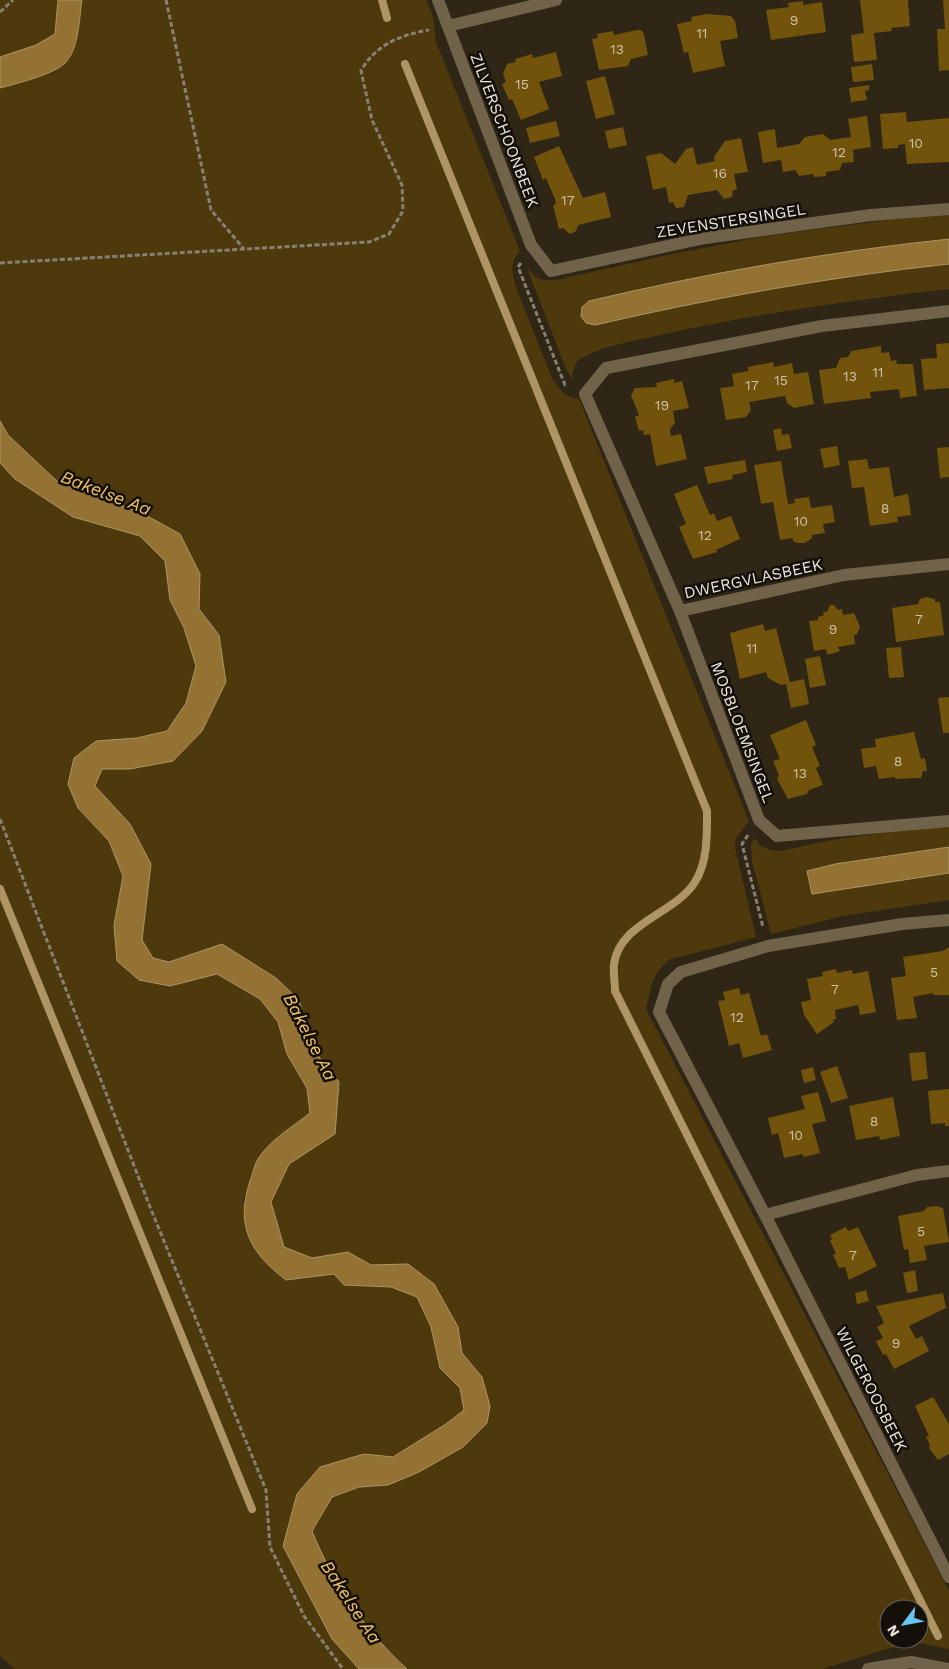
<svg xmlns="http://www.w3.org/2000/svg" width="949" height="1669" viewBox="0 0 949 1669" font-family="'Work Sans',sans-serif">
  <rect width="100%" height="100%" fill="#2f2616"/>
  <g fill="#4e390d" fill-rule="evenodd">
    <path d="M0 0H58L55 34 36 45 0 57Z"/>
    <path d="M82 0H426L433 16 436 42 520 251C509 262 512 274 516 287L551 376C559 389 564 397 579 399L749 821 736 838 735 848 756 937 668 960 658 971 652 983 646 1009 949 1591V1649L920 1643 887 1649 822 1669H407C365 1631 334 1583 312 1531L331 1497 359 1487 388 1485 463 1447 482 1377 462 1353 458 1327 408 1264 371 1265 348 1252 312 1258 284 1247 271 1202 289 1164 335 1134 339 1083 312 1048 299 1000 189 955 169 962 153 958 142 940 151 864 130 824 95 786 102 769H130L173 761 219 635 199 609 200 574 140 512 58 482 8 435 0 421V88C15 84 55 74 65 63 79 49 79 19 82 0ZM889 1609H919V1639H889Z"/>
    <path d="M949 212V239C827 253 708 273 589 301L595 325C712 298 829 277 949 264V289C852 300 755 314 660 335 632 342 602 345 577 361L572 374 573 380 566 369 528 271 529 268C535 280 544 281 556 280L672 254 767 236Z"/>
    <path d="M0 463 15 479 73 517 140 536 165 561 170 600 184 628 196 666 186 703 167 731 137 738 96 741 78 808 109 841 123 876 114 925 170 986 217 974 260 999 278 1022 287 1054 307 1088 310 1113 280 1135 258 1160 243 1201 286 1280 334 1274 344 1285 391 1287 417 1297 431 1327 440 1368 460 1388 464 1410 446 1424 393 1457 364 1454 283 1546 332 1639 359 1669H15L0 1656Z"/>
    <path d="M949 823V847L835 864 807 871 813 894 949 873V900L843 916 771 934 752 861 751 844 755 838 759 845 770 850 781 851 832 840Z"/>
  </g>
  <g fill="#937234" stroke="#ad9566">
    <path d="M58 0H82C79 19 79 49 65 63 55 74 15 84 0 88V57L36 45 55 34Z"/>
    <path d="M949 239V264C829 277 712 298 595 325L586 323 581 316 582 307 589 301C708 273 827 252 949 239Z"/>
    <path d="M0 421 8 435 58 482 140 512 180 534 200 574 199 609 219 635 226 682 202 731 173 761 130 769H102L95 786 130 824 151 864 142 940 153 958 169 962 222 944 276 978 299 1000 312 1048 339 1082 335 1134 289 1164 271 1202 284 1247 312 1258 348 1252 371 1265 408 1264 434 1284 458 1327 462 1353 482 1377 490 1406 487 1423 463 1447 419 1472 388 1485 359 1487 332 1497 312 1531C333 1583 366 1632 407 1669H359L332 1639 283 1546 297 1494 320 1467 364 1454 393 1457 446 1424 464 1410 460 1388 440 1368 431 1327 417 1297 391 1287 344 1285 334 1274 286 1280C250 1253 235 1225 250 1181 253 1174 254 1165 258 1159 270 1140 292 1127 310 1113L307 1088 287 1054 278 1022 260 999 217 974 170 986 139 980 117 961 114 925 123 876 109 841 78 808 68 784 74 758 96 741 137 738 167 731 186 703 196 666 184 628 170 600 165 561 140 536 73 517 15 479 0 463Z"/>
    <path d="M949 847V873L812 894 807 871 835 864Z"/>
  </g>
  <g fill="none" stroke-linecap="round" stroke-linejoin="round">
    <g stroke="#ad9566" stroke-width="8">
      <path d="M382 0 387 18"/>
      <path d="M405 64 707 811C707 834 708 861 695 882 675 914 620 922 614 964 613 972 615 982 615 991L938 1636"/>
      <path d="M0 889 252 1509"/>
    </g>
  </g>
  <g fill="#72530c">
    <path d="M860 0H908L910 26 891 28 892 31 874 33 877 60 854 62 851 35 864 33Z"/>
    <path d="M943 0H949V70L939 71 937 29H945Z"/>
    <path d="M803 1V5L822 2 826 32 771 40 766 10 789 7 788 3Z"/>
    <path d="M707 14 731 16 735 21 738 38 720 41 725 66 693 73 688 52 684 53 677 24 692 21 691 17Z"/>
    <path d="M637 30H641L644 34 648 55 631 59 628 66 599 70 592 39 598 38 597 34 613 31 614 35Z"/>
    <path d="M556 52 562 76 539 82 549 109 521 120 512 99 509 100 502 84 506 82 503 74 507 64 516 62 515 59 532 54 533 58Z"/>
    <path d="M872 64 874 80 853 82 851 67Z"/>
    <path d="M605 76 615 114 596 119 586 81Z"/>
    <path d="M869 85V90L865 91 867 100 851 102 849 88Z"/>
    <path d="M906 112 907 122 949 118V162L907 164 905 144 898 145V148L883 149 880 114Z"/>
    <path d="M867 116 871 147 853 150 854 162 842 163 840 170 826 172V176L814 177 813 174 799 176 795 170 783 172 781 160 763 163 758 132 775 129 777 148 799 144 805 137 823 134 830 140 851 137 848 119Z"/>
    <path d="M556 121 560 136 530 143 526 128Z"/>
    <path d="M623 127 627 145 609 149 605 131Z"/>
    <path d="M741 138 748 172 734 174 737 190H733L732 197 724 199 717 190 712 191 688 195 684 207 676 208 673 202 669 203 666 187 653 190 646 156 661 153 675 164 686 149 693 147 697 165 715 161 714 157 725 141Z"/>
    <path d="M559 146 583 198 605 192 611 217 578 225 576 231 570 234 563 228 559 229 553 205 556 204 555 199 546 178 543 180 534 157Z"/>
    <path d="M949 343V388L924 390 921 359 937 358 936 344Z"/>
    <path d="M881 346V353L889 352 891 361 896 360 897 364H913L917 396 900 398 899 389 870 392 871 398 824 404 819 370 836 368 840 358 848 357 851 351Z"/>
    <path d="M773 362 774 367 792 363 794 374 808 372 814 404 794 408 787 403 785 396 749 402 751 410 746 417 726 420 720 388 734 386 732 374 748 371V367Z"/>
    <path d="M674 379V383L682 381 689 408 673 411 675 423 670 429 671 436 681 434 687 459 656 466 650 434 644 435 643 430 639 431 635 417 639 415 631 395 635 388 657 387 656 383Z"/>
    <path d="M781 428 782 435 789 434 792 448 777 451 773 430Z"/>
    <path d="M837 446 840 465 824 468 820 449Z"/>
    <path d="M949 447V477L940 478 937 448Z"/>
    <path d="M867 459 869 469 889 467 894 497 908 494 911 515 897 517 898 522 870 526 864 487 852 488 848 461Z"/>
    <path d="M745 460 747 472 732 475 733 479 708 484 704 467Z"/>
    <path d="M781 461 788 504 795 503 794 499 809 497 811 508 832 505 835 522 823 524 825 533 812 535V538L805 543H797L793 541V538L780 540 773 502 761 504 754 465Z"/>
    <path d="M697 485 710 515 714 513 717 521 731 516 740 539 716 550 717 552 693 559 679 527 686 524 674 494Z"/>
    <path d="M926 597 935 599V602H940L944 635 896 642 892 608 918 604 920 599Z"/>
    <path d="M830 605H834L838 610 842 609 843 615 854 613 860 627 857 634 854 635 855 644 838 647 840 651 831 654H827L826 649 814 651 809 621 818 620V617L824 615 823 612H827Z"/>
    <path d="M763 624 765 631 776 628 790 682 804 679 809 704 791 708 786 684 781 685 768 678 766 672 740 679 730 633Z"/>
    <path d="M901 647 904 677 889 678 886 648Z"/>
    <path d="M820 656 826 685 810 688 805 659Z"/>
    <path d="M949 697V733H943L938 698Z"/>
    <path d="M806 720 816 745 812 747 820 766 816 768 823 785 809 790 807 794 788 799 777 779 779 775 773 761 780 759 770 735Z"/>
    <path d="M914 732 921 759 925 758 927 771H923L921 778 895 779V777L879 779 876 766 864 768 861 749 876 747 875 739Z"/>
    <path d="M949 947V995H933V993L913 997 917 1018 897 1020 891 978 906 976 903 957 943 951Z"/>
    <path d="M836 969 837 973 852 970 853 974 868 971 876 1012 860 1015 858 1005 835 1010 836 1019 833 1020 834 1022 817 1034 804 1015 801 1002 811 1000 807 979 823 976 822 972Z"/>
    <path d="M739 988 741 995 749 993 761 1036 767 1034 772 1050 743 1058 739 1043 729 1046 718 1001 725 1000 723 992Z"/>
    <path d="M925 1052 928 1079 912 1081 909 1053Z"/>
    <path d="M837 1066 848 1098 831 1103 820 1072Z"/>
    <path d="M813 1067 816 1080 804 1083 801 1070Z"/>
    <path d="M949 1089V1126H945V1123L931 1124 928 1091Z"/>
    <path d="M818 1092 826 1121 812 1124 820 1153 804 1157 802 1154 784 1158 778 1133 772 1135 768 1118 805 1109 801 1096Z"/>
    <path d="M893 1097 900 1136 880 1140 879 1136 856 1140 849 1106Z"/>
    <path d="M936 1206 943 1208 949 1242 924 1246 927 1260 910 1263 908 1249 904 1250 898 1216 924 1211 927 1207Z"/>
    <path d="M846 1227 848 1231 858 1227 877 1266 849 1280 845 1267 839 1268 833 1255 836 1254 830 1240 832 1239 830 1235Z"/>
    <path d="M915 1270 918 1291 907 1293 903 1273Z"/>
    <path d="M866 1290 869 1301 857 1304 855 1293Z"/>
    <path d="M943 1293 946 1308 909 1326 916 1339 922 1336 929 1351 894 1369 886 1354 883 1355 876 1341 883 1338 877 1327 884 1323 876 1306Z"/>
    <path d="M933 1397 949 1424V1454L938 1460 929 1448 930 1445 926 1437 929 1436 915 1406Z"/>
  </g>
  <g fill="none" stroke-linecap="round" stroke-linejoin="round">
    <g stroke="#878073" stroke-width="3" stroke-dasharray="5 2.5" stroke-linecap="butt">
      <path d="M166 0 211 210 244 249"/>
      <path d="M0 12 13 0"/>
      <path d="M0 263 369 242 389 234 403 211 402 185 372 120 361 71C375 45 400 35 429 30"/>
      <path d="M521 263 518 267 565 385 568 386"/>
      <path d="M0 819 150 1207 266 1490 270 1547 304 1616 343 1669"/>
      <path d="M748 835 742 844 763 927"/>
    </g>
    <g stroke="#70634a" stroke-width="12">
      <path d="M438 0 531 245 551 271 705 238 871 215 949 209"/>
      <path d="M448 26 556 0"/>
      <path d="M949 311 822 326 606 368 585 394 680 611 844 575 949 564"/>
      <path d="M680 611 759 820 777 836 949 821"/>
      <path d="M949 920 902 924 768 946 681 972 668 984 659 1012 765 1215 949 1577"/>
      <path d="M765 1215 917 1175 949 1171"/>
      <path d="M868 1669 911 1662 949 1669"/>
    </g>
  </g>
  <g text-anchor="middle" stroke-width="5" stroke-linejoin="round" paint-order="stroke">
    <g font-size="14" fill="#cdc1a8">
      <text x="794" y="25">9</text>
      <text x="702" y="38">11</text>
      <text x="617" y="54">13</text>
      <text x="522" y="89">15</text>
      <text x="916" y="148">10</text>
      <text x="839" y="157">12</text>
      <text x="720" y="178">16</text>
      <text x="568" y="205">17</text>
      <text x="878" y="377">11</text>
      <text x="850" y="381">13</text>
      <text x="781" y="385">15</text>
      <text x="752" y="390">17</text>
      <text x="662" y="410">19</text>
      <text x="885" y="513">8</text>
      <text x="801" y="526">10</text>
      <text x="705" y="540">12</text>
      <text x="919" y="624">7</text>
      <text x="833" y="634">9</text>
      <text x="752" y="653">11</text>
      <text x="898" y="766">8</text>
      <text x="800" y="778">13</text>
      <text x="934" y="977">5</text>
      <text x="835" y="994">7</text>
      <text x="737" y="1022">12</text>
      <text x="874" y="1126">8</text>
      <text x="796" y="1140">10</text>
      <text x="921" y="1236">5</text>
      <text x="853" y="1260">7</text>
      <text x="896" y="1348">9</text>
    </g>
    <g font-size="16" fill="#ebe6dc" stroke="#141009">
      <text transform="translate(505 130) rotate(69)" y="6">ZILVERSCHOONBEEK</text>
      <text transform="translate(731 220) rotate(-9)" y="6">ZEVENSTERSINGEL</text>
      <text transform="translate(753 578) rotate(-12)" y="6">DWERGVLASBEEK</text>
      <text transform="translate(743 732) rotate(69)" y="6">MOSBLOEMSINGEL</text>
      <text transform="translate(872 1389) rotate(63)" y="6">WILGEROOSBEEK</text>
    </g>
    <g font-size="18" font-style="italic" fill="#f0c167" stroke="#141009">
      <text transform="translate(106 493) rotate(21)" y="6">Bakelse Aa</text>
      <text transform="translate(310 1037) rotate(63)" y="6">Bakelse Aa</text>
      <text transform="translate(351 1602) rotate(57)" y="6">Bakelse Aa</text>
    </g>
  </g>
  <g transform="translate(904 1624) rotate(238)"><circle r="24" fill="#141009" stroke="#6a665d"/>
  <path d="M0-4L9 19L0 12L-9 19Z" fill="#68c4f0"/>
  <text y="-8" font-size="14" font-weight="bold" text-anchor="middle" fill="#ebe6dc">N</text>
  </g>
</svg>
